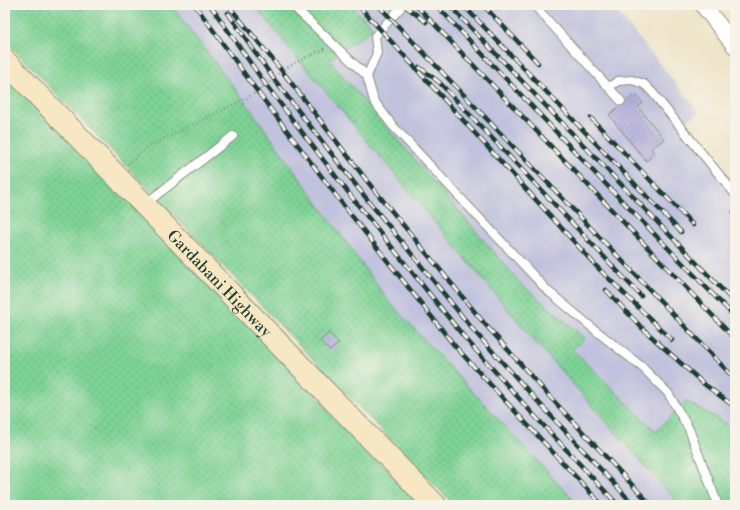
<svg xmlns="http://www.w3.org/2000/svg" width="740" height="510" viewBox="0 0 740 510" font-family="'Libre Bodoni',serif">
  <defs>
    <pattern id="grass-dots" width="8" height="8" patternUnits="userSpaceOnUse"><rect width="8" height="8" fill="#7dd294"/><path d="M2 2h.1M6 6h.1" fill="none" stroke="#66ac7a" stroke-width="1.8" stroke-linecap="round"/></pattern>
    <pattern id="building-hatch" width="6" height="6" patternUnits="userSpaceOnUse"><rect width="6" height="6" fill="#b3addc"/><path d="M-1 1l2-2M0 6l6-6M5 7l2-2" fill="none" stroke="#918eb3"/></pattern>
  </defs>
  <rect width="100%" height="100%" fill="#f7f3e8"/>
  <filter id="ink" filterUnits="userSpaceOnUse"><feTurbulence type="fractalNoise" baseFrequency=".025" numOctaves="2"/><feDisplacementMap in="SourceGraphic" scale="8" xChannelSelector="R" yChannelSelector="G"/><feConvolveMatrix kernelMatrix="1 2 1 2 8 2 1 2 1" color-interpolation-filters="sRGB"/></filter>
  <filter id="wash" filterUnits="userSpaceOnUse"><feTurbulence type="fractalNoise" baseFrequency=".012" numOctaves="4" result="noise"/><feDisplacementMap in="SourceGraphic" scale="16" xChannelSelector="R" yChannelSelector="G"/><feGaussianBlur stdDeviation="0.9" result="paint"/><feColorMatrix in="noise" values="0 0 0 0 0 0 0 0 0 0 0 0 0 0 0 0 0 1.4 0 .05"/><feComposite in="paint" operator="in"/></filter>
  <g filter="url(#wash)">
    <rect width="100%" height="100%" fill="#eee4c7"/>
    <g fill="#c1c2dd">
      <path d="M171 5H254L300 61 527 332 680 505H578L389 302 248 106Z"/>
      <path d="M351 5H612L699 112 686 121 735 183V428L685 401 656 432 572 349 584 338 523 286 329 59 373 28Z"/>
    </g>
    <g fill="url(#grass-dots)" stroke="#4e8864">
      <path d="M5 5H171L248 106 389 302 578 505H454L5 40Z"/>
      <path d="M254 5H351L373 28 329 60 523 286 585 338 572 349 656 432 685 401 735 428V505H680L527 332 300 61Z"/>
      <path d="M5 73 422 505H5Z"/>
    </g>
    <g id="blocks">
      <g fill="url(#building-hatch)">
        <path d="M635 94 643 103 638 107 664 139 651 149 655 154 646 161 609 115Z"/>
        <path d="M329 333 339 343 330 351 320 341Z"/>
      </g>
    </g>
  </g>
  <g filter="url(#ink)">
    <use href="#blocks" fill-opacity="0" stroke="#86907e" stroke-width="1"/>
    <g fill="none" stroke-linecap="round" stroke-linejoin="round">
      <defs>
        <g id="lane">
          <path d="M292 5 367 76"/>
          <path d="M403 5 375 36 377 53 367 76 374 101 392 125 548 291 595 330 642 367 668 393 689 429 718 505"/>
          <path d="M534 5 621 101"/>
          <path d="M609 87 618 81 632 80 644 84 652 92 735 194"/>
          <path d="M145 204 233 136"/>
        </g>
        <path id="street" d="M703 5 735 46"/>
        <g id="secondary">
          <path id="s1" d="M5 61 435 505"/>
        </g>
      </defs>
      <use href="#lane" stroke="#86907e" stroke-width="10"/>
      <use href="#street" stroke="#86907e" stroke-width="18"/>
      <use href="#secondary" stroke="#86907e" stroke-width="24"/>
      <g stroke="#86907e" stroke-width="2.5" stroke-dasharray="1 3" stroke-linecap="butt">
        <path d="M128 164 149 146 247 98 266 85 282 71 294 63 325 49"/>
        <path d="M478 505 496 503 501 505"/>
      </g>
      <use href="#lane" stroke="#fff" stroke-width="8"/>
      <use href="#street" stroke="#fff" stroke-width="16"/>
      <use href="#secondary" stroke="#f7e8c3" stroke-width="22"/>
      <defs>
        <g id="rail">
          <path d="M195 5 257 91 344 206 454 345 523 420 602 505"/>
          <path d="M210 5 266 85 354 200 465 338 532 413 618 505"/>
          <path d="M228 5 282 71 371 186 484 323 551 398 651 505"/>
          <path d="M358 5 598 268 672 340"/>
          <path d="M378 5 735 379"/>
          <path d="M404 5 426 22"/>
          <path d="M416 5 735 339"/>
          <path d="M436 5 594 172 735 317"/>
          <path d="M449 5 735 303"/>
          <path d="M463 5 681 232"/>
          <path d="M483 5 538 63"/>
          <path d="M228 13 273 78 362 193 475 332 541 405 634 505"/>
          <path d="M419 67 439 82 641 296"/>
          <path d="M591 118 693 225"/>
          <path d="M734 212 735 214"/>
          <path d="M606 290 643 329 704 384 735 407"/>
        </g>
      </defs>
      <use href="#rail" stroke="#1f3d34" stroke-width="4.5"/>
      <use href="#rail" stroke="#f7f3e8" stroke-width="3" stroke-dasharray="9" stroke-linecap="butt"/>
    </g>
  </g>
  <g text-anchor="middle" stroke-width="3" stroke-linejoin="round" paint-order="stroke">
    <g font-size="16" fill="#1f3d34" stroke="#f7f3e8">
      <text dy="6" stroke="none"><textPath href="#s1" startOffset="309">Gardabani Highway</textPath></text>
    </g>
  </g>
  <rect width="740" height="510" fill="none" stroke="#f7f3e8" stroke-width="20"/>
</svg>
